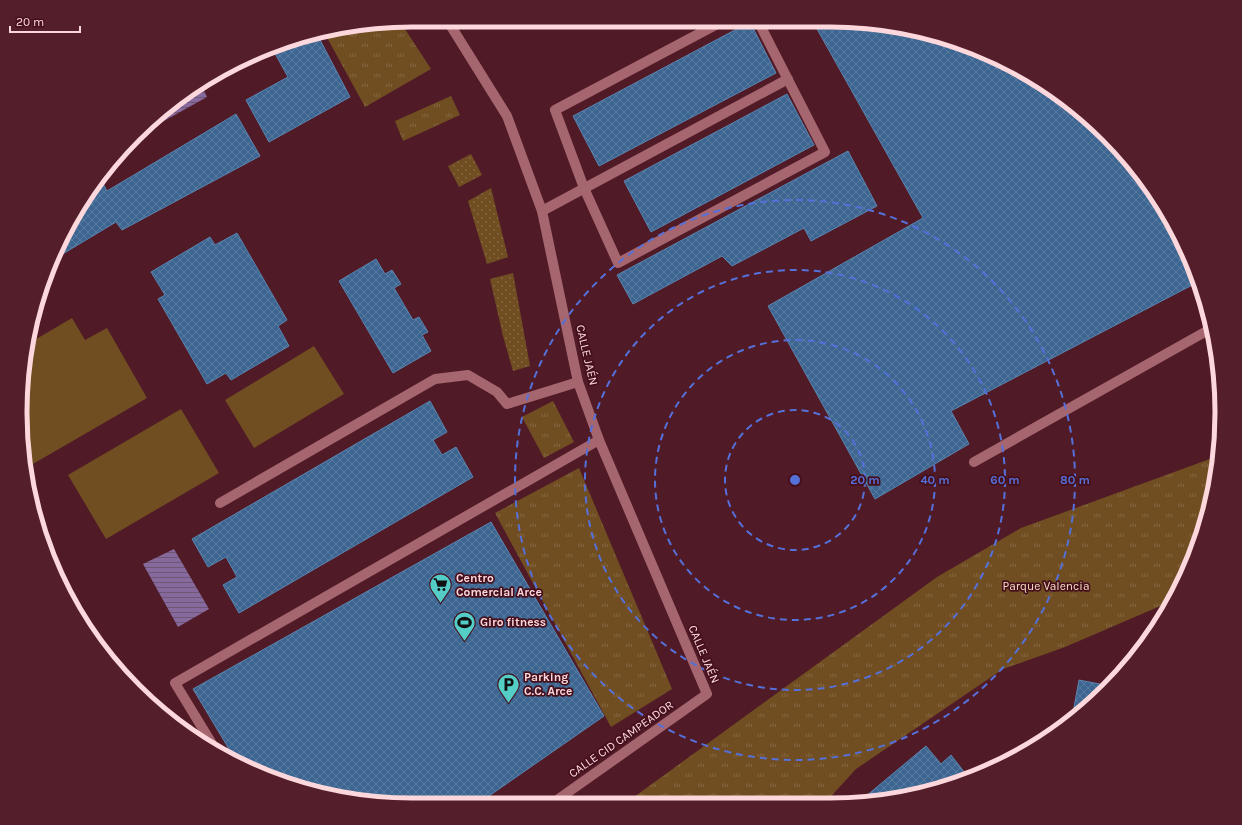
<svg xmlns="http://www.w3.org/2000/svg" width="1242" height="825" viewBox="0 0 1242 825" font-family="Karla,sans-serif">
  <defs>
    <pattern id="grass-dots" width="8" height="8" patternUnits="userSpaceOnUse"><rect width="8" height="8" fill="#704e22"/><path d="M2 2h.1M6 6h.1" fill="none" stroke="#856742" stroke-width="1.8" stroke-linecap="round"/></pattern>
    <pattern id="park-tufts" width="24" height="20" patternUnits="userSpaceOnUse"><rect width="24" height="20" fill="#704e22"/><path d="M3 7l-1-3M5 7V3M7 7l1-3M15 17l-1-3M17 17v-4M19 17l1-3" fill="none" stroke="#856742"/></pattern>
    <pattern id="water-rules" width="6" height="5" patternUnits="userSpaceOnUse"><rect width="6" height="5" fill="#87699d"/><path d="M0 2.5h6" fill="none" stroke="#6c5774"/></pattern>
    <pattern id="building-cross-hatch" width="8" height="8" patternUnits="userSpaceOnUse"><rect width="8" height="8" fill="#3c6691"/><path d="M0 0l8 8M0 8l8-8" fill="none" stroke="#597ba0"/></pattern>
  </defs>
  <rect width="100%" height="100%" fill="#501a26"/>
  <g fill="url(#grass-dots)">
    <path d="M471 154 482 175 459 187 448 166Z"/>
    <path d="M491 188 508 257 487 264 468 201Z"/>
    <path d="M513 273 530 366 513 371 503 336 490 279Z"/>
  </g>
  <g fill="url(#park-tufts)">
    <path d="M361 23H401L431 69 365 107 324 32Z"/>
    <path d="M451 96 460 115 403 141 395 121Z"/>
    <path d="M553 401 574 442 544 458 522 417Z"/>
    <path d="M1218 456 1214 489 1194 555 1184 559 1188 570 1172 601 1065 647 1003 669 856 769 823 805H623L937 577 1021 528Z"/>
    <path d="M579 468 672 689 611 727 495 513Z"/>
  </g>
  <g fill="#704e22">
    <path d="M72 318 85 340 107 328 147 398 26 468 21 387 26 345Z"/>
    <path d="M314 346 344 394 254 448 225 400Z"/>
    <path d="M181 409 219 473 106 539 68 475Z"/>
  </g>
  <g fill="url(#water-rules)">
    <path d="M200 83 207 97 137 136 154 118 194 86Z"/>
    <path d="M174 549 209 609 178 627 143 564Z"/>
    <path d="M61 573 111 658 72 609 57 575Z"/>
  </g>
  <g fill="url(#building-cross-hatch)" stroke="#5a84b0">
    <path d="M812 20H830L906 28 1003 61 1048 86 1107 135 1156 194 1192 262 1198 282 951 411 969 444 875 499 768 306 923 218Z"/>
    <path d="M750 22 776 73 599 166 573 116Z"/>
    <path d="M317 34 350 97 269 142 246 100 288 77 272 48 287 41Z"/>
    <path d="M787 94 814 145 651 232 624 181Z"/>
    <path d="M236 114 260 156 122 230 116 222 51 261 94 187 102 182 107 191Z"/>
    <path d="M848 151 877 206 811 241 804 228 732 266 722 256 633 304 617 275Z"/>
    <path d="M237 233 287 320 278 326 289 346 231 380 226 373 207 384 158 299 165 295 151 272 210 237 215 245Z"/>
    <path d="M376 259 385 274 392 270 401 284 394 288 413 320 419 317 428 332 422 335 431 351 393 373 339 281Z"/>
    <path d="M430 401 447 432 433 440 442 455 456 447 473 477 239 613 223 585 237 577 226 557 208 567 192 539Z"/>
    <path d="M491 522 604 716 476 805H412L336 797 238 764 193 689Z"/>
    <path d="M1141 639 1147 641 1138 652Z"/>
    <path d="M1079 680 1110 686 1078 714 1073 713Z"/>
    <path d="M926 746 941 764 951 755 965 773 953 783 906 797 859 802Z"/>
  </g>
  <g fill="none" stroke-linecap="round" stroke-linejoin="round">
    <g stroke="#a5666f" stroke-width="10">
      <path d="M723 21 555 110 584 188 618 263 825 152 758 21"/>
      <path d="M449 23 507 116 542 211 578 382 599 440 707 694 550 805"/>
      <path d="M542 211 788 79"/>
      <path d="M974 462 1212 328"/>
      <path d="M220 503 435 379 468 375 497 392 507 404 578 382"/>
      <path d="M217 752 175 683 599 440"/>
    </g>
  </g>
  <g fill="none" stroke="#5570d9" stroke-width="2" stroke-dasharray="7 5">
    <circle cx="795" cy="480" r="70"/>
    <circle cx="795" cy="480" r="140"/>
    <circle cx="795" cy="480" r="210"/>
    <circle cx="795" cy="480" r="280"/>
  </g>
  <defs>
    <symbol id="supermarket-pin" viewBox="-11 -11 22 30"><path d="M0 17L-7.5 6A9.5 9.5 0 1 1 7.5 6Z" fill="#54cdc7" stroke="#450f1c"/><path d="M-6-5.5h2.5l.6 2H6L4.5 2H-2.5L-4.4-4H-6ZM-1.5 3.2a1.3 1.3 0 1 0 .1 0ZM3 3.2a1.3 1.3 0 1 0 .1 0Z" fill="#111"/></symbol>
    <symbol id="stadium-pin" viewBox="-11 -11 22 30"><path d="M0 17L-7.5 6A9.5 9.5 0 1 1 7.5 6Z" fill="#54cdc7" stroke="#450f1c"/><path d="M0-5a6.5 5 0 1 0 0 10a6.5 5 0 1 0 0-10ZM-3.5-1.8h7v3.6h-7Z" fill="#111"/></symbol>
    <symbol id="parking-pin" viewBox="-11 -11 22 30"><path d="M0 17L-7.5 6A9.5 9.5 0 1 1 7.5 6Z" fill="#54cdc7" stroke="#450f1c"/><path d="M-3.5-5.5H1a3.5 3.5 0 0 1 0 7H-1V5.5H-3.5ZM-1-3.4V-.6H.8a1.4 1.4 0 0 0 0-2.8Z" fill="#111"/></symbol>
  </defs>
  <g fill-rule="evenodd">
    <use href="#supermarket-pin" x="428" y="572" width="25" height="34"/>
    <use href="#stadium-pin" x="452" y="610" width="25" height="34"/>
    <use href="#parking-pin" x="496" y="672" width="25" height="34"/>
  </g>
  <g text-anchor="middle" stroke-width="3.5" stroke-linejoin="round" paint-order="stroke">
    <g font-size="12" fill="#fcd8dc" stroke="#450f1c">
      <text transform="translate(587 355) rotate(77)" y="4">CALLE JAÉN</text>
      <text transform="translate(704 654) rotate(67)" y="4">CALLE JAÉN</text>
      <text transform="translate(621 739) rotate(-35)" y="4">CALLE CID CAMPEADOR</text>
    </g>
    <g font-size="12" font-weight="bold" fill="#fcd8dc" stroke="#450f1c" text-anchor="start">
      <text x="456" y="582">Centro<tspan x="456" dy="14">Comercial Arce</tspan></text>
      <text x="480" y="626">Giro fitness</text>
      <text x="524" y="681">Parking<tspan x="524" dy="14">C.C. Arce</tspan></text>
    </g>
    <g font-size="12" fill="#f7dec2" stroke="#450f1c">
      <text x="1046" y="590">Parque Valencia</text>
    </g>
  </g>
  <path d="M0 0H1242V825H0ZM412 27H830A385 385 0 0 1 1215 412V413A385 385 0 0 1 830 798H412A385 385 0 0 1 27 413V412A385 385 0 0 1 412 27Z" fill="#541f2b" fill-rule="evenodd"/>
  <path fill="none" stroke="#fcd8dc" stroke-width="5" d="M412 27H830A385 385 0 0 1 1215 412V413A385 385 0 0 1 830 798H412A385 385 0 0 1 27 413V412A385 385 0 0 1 412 27Z"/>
  <circle cx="795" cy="480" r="6" fill="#5570d9" stroke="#450f1c" stroke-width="2"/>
  <g font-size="12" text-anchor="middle" font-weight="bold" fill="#5570d9" stroke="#450f1c" stroke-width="3.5" stroke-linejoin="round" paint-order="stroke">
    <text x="865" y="484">20 m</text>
    <text x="935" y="484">40 m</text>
    <text x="1005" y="484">60 m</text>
    <text x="1075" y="484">80 m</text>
  </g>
  <path d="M10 26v6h70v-6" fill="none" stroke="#fcd8dc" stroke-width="2"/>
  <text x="16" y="26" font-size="12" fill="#fcd8dc" stroke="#450f1c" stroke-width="3" paint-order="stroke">20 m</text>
</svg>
